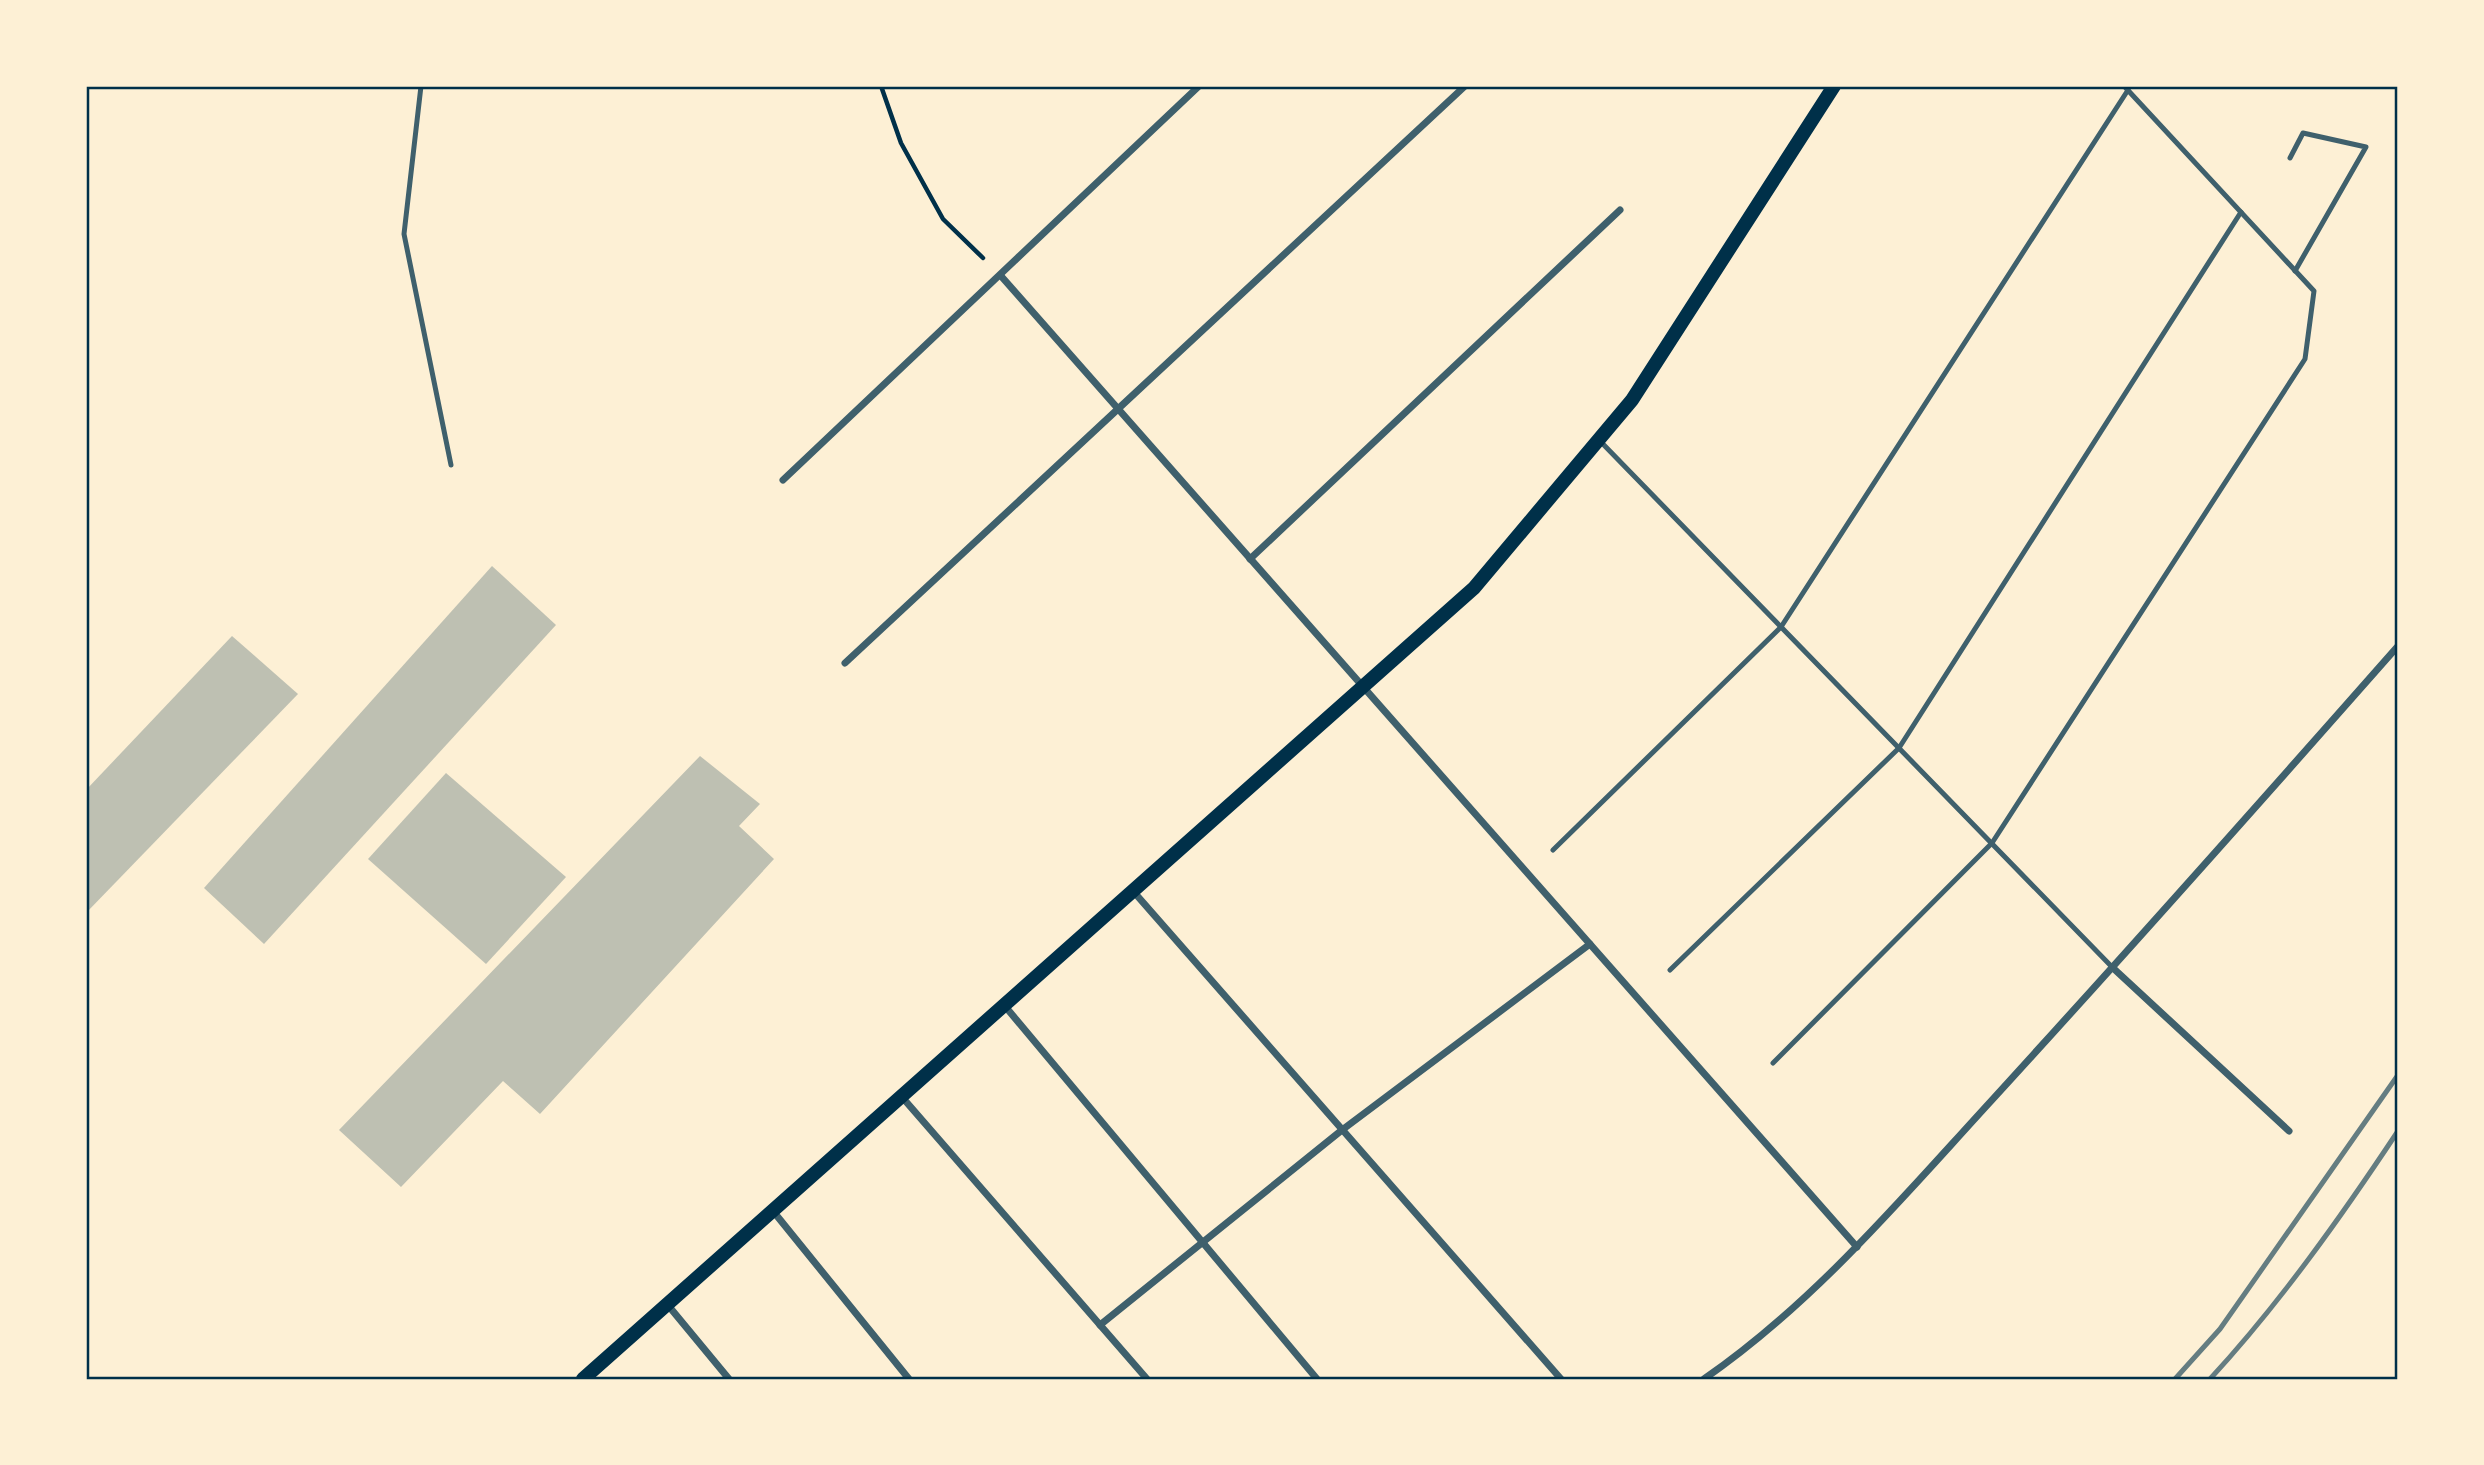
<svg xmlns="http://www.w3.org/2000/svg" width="2484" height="1465" viewBox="0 0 2484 1465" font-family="Bitter,serif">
  <rect width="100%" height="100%" fill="#fdf0d5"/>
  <g fill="#bec0b2">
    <path d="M492 566 556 625 264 944 204 888Z"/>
    <path d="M232 636 298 694 86 913V790Z"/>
    <path d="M700 756 760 804 739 826 774 859 540 1114 503 1081 401 1187 339 1130Z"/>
    <path d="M446 773 566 877 486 964 368 859Z"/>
  </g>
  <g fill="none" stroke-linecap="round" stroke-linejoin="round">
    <path stroke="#003049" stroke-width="4.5" d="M881 86 901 143 943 219 983 258"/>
    <g stroke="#3f606c" stroke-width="5">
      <path d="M421 86 404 234 451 465"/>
      <path d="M2290 158 2303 133 2366 147 2295 271"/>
      <path d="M1600 441 2113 968"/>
      <path d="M1553 850 1781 627 2128 90"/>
      <path d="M1670 970 1899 748 2241 212"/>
      <path d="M1773 1063 1992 843 2305 359 2314 291 2124 86"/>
    </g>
    <g stroke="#3f606c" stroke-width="7">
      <path d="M1001 276 1857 1247"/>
      <path d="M783 480 1199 86"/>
      <path d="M1250 559 1620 210"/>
      <path d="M845 663 1465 86"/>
      <path d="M1133 891 1561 1379"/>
      <path d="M2113 968 2289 1131"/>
      <path d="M1004 1005 1317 1379"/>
      <path d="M902 1097 1147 1379"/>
      <path d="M773 1211 909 1379"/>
      <path d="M667 1304 729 1379"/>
      <path d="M1100 1325 1342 1130 1590 944"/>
      <path d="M1704 1379C1814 1303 1902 1198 1992 1100 2129 950 2264 798 2398 646"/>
    </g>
    <path stroke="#003049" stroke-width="14" d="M583 1379 1474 588 1632 400 1834 86"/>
    <g stroke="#657d81" stroke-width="5">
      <path d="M2175 1379 2220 1329 2398 1075"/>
      <path d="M2210 1379C2280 1303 2341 1217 2398 1131"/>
    </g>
  </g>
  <rect width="2484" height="1465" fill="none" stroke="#fdf0d5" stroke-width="175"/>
  <rect x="88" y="88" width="2308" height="1290" fill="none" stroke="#003049" stroke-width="2.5"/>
</svg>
